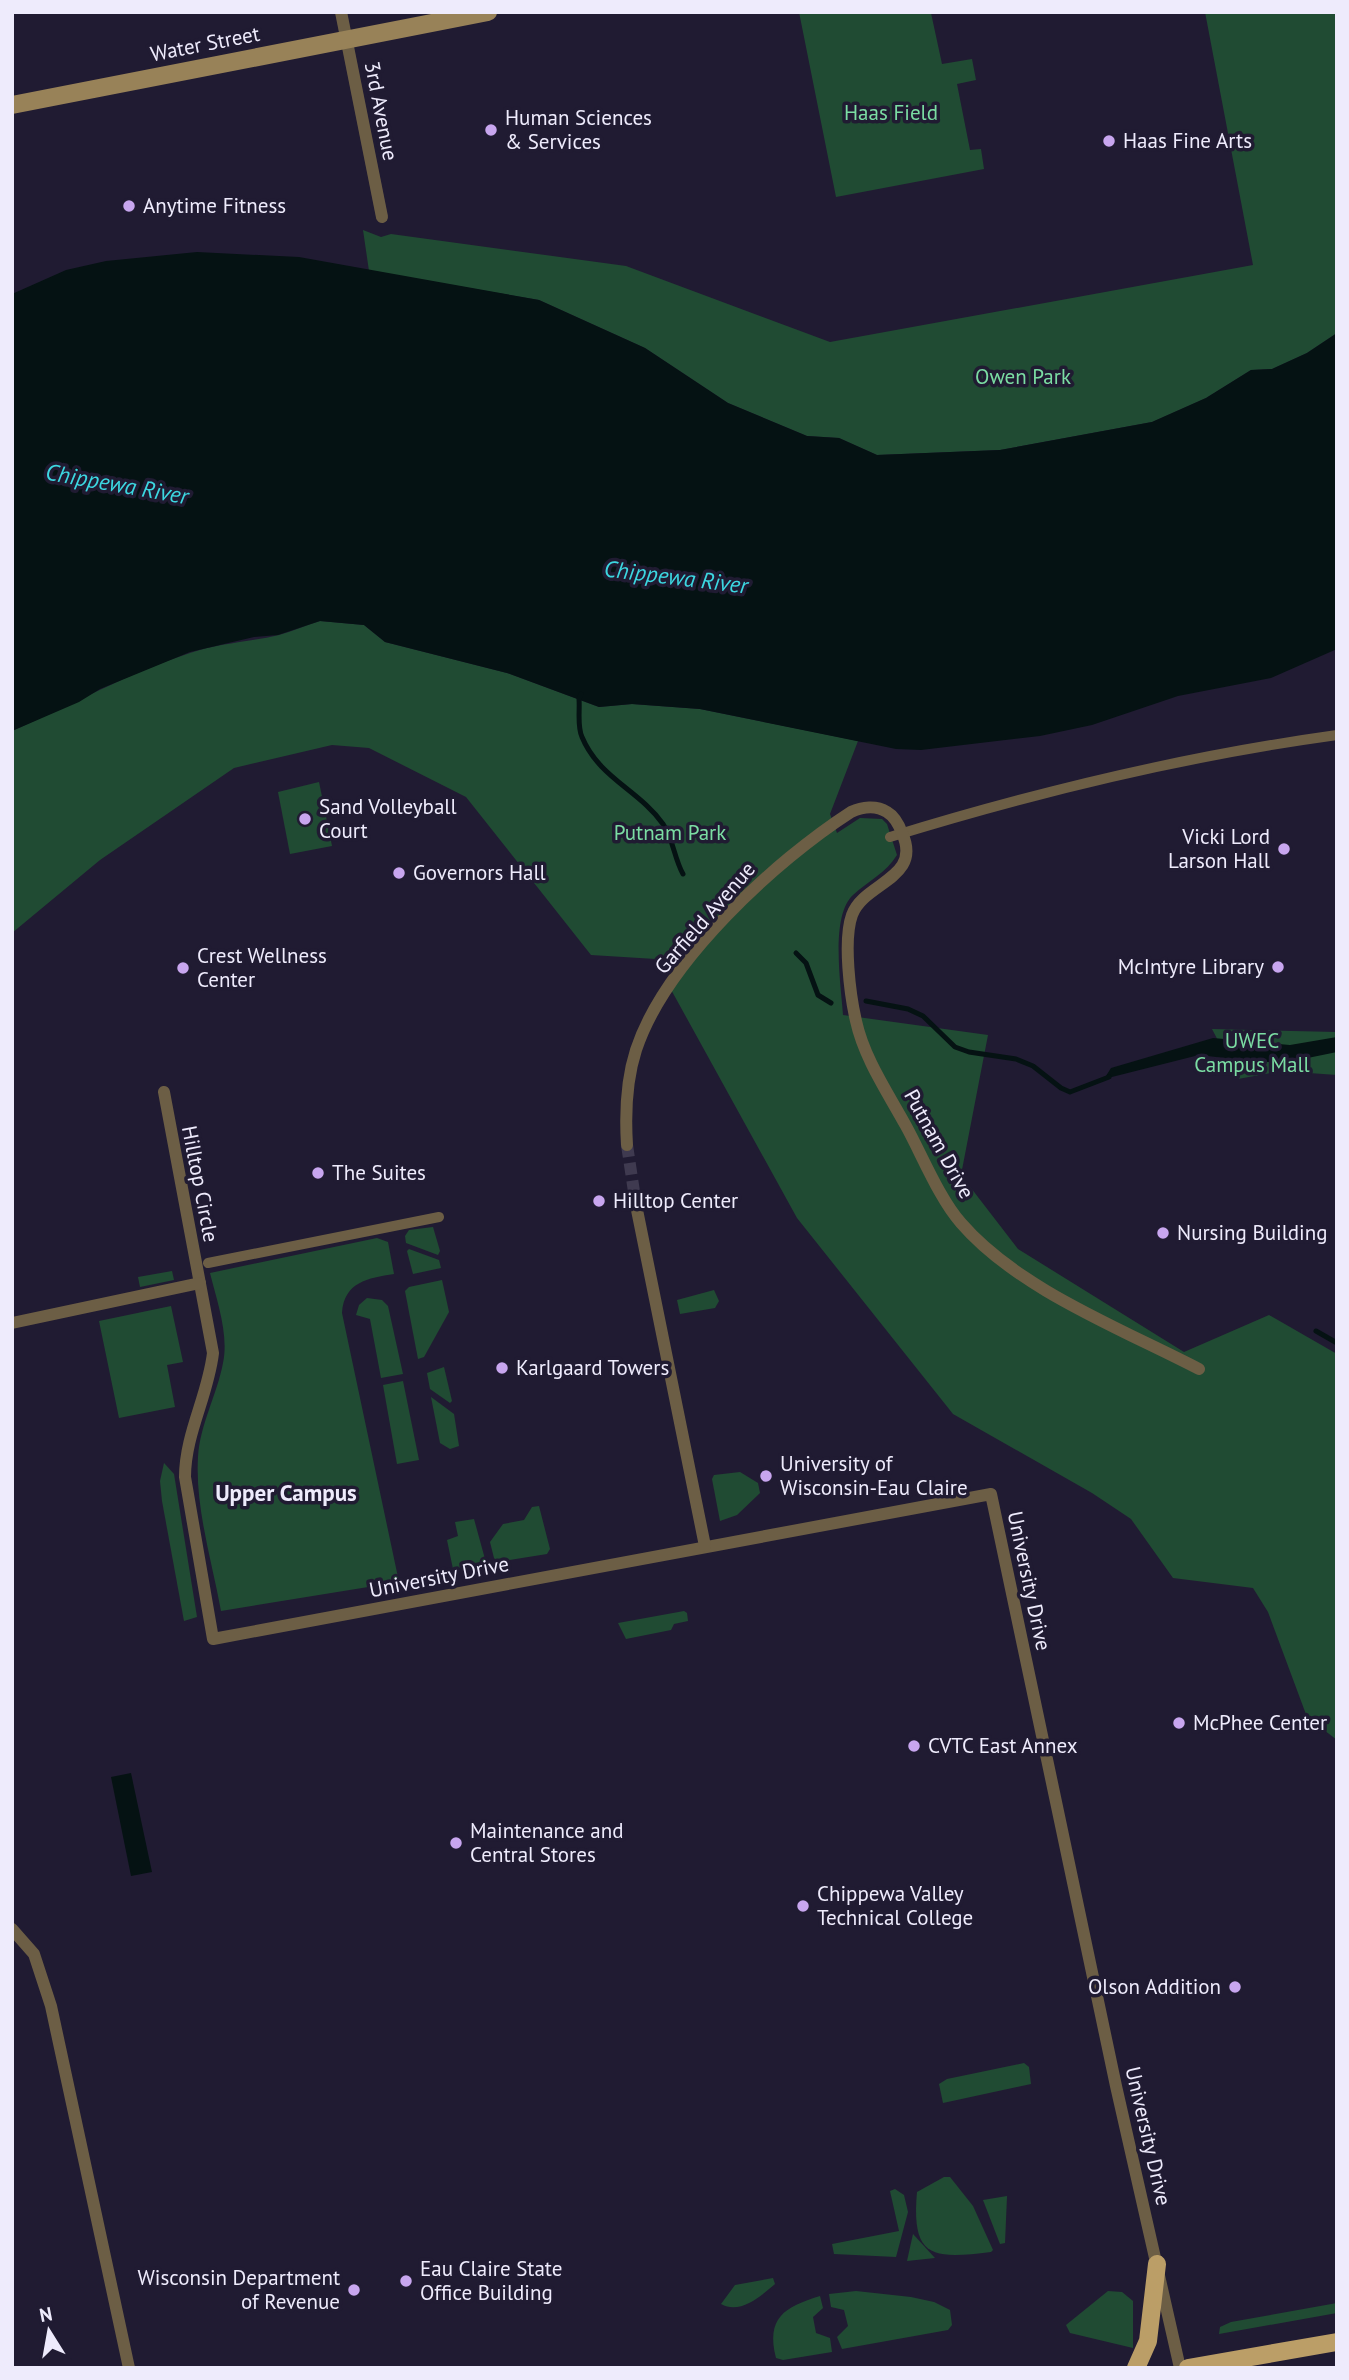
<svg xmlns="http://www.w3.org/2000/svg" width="1349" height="2380" viewBox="0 0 1349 2380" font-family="'PT Sans',sans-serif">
  <rect width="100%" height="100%" fill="#201b32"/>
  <g fill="#204b33">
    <path d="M799 12H939L931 13 942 64 972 59 976 80 957 84 970 150 981 149 984 169 836 197Z"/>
    <path d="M1205 12H1337V333L1307 353 1272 369 1251 370 1206 398 1152 422 1000 450 877 455 839 438 807 436 728 403 645 348 539 300 369 271 363 230 381 237 391 234 626 266 830 342 1253 265Z"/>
    <path d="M320 621 364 625 385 642 507 673 599 707 632 704 700 709 858 741 830 814 837 833 860 818 882 819 887 824 897 855C886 873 868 881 853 895 830 916 841 985 843 1015L988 1035 961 1175 1018 1249 1184 1352 1269 1315 1337 1354V1740L1307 1717 1268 1612 1253 1588 1173 1578 1131 1519 1092 1493 953 1414 797 1218 669 986 688 961 591 955 466 797 369 748 332 745 234 768 100 860 12 933V731C72 705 128 673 190 653 219 643 250 642 279 635 293 631 307 625 320 621Z"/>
    <path d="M319 782 332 846 290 854 278 792Z"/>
    <path d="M1212 1029 1337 1032V1075L1281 1071 1238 1079Z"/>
    <path d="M433 1227 440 1251 438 1255 406 1243 405 1236 409 1230Z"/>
    <path d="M377 1238 388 1242 394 1274C368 1278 344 1282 342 1313L399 1582 221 1611C212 1561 195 1508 198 1457 200 1424 217 1395 223 1363 229 1335 217 1301 210 1273Z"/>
    <path d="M409 1249 439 1260 441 1268 413 1274 407 1251Z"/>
    <path d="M172 1271 174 1280 140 1287 138 1277Z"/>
    <path d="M442 1280 449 1312 424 1357 418 1359 405 1291 409 1287Z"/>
    <path d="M714 1290 719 1301 715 1308 680 1314 677 1300Z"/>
    <path d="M367 1298 382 1300 388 1306 403 1374 381 1378 370 1319 356 1315 359 1305Z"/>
    <path d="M171 1306 183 1362 167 1365 175 1407 119 1418 99 1321Z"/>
    <path d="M444 1367 452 1401 450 1403 430 1389 427 1373Z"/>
    <path d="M403 1381 419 1460 397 1464 383 1385Z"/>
    <path d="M431 1397 454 1414 459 1446 450 1449 440 1443Z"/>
    <path d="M164 1463 174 1474 197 1617 184 1621 162 1501 160 1481Z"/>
    <path d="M740 1472 758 1483 760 1493 737 1515 720 1521 712 1479 714 1475Z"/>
    <path d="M539 1506 550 1549 547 1554 498 1562 494 1558 490 1542 503 1524 524 1520 532 1507Z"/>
    <path d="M474 1519 485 1559 480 1566 453 1569 447 1540 458 1536 455 1522Z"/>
    <path d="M684 1611 687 1613 688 1621 674 1624 671 1630 626 1639 618 1623Z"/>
    <path d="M1024 2063 1029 2067 1031 2084 943 2103 939 2084 947 2079Z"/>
    <path d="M944 2177H950L973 2206 993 2250 991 2252C933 2259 911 2259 917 2192Z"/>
    <path d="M895 2189 904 2195 908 2212 896 2257 834 2254 832 2244 899 2231 890 2191Z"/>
    <path d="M1007 2196 1005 2243 1000 2244 983 2200Z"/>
    <path d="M913 2234 935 2258 907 2261Z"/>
    <path d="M773 2278 775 2284C761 2296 740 2315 721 2304L735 2285Z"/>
    <path d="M856 2291 911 2297 934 2302 950 2310 952 2325 948 2330 842 2349 837 2337 848 2326 844 2310 831 2307 829 2294Z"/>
    <path d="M1108 2291 1122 2292 1133 2301V2348L1070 2333 1066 2325Z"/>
    <path d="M820 2296 823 2308 813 2317 816 2333 830 2338 832 2352 783 2360 776 2358C766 2318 784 2307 820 2296Z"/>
    <path d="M1337 2303V2313L1219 2334 1220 2327 1231 2322Z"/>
  </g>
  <g fill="#051213">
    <path d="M197 252 299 257 539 300 645 348 728 403 807 436 839 438 877 455 1000 450 1152 422 1206 398 1251 370 1272 369 1307 353 1337 333V649L1271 678 1178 696 1092 725 1040 736 921 750 896 749 700 709 632 704 599 707 507 673 385 642 364 625 320 621 278 635 254 637 190 652 100 689 79 702 12 731V294L66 270 106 261Z"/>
    <path d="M1337 1037V1052L1288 1062H1258L1199 1055 1104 1079 1111 1068 1213 1038 1290 1045Z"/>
    <path d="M131 1773 152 1872 131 1876 111 1777Z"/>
  </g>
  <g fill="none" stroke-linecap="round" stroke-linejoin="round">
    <g stroke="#051213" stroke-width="5">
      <path d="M581 694 579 699C580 711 577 726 582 737 599 778 639 790 663 824 673 838 674 858 683 874"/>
      <path d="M796 953 806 963 818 995 831 1003"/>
      <path d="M866 1001 908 1009 923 1016 955 1047 969 1052 1016 1059 1033 1066 1061 1088 1070 1092 1109 1077"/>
      <path d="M1316 1331 1337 1343"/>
    </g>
    <path stroke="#3f3a50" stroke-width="12" stroke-dasharray="12 6" stroke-linecap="butt" d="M627 1145 636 1205"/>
    <g stroke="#6c5e45" stroke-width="10">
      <path d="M890 837C1036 792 1185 756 1337 735"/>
      <path d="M208 1263 439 1217"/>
    </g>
    <g stroke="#6c5e45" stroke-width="12">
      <path d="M341 12 382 217"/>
      <path d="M164 1092 213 1353C208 1396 185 1434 185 1477L213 1639 991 1494 1116 2086 1180 2368"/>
      <path d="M627 1145C625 1113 626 1081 636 1050 665 962 775 861 851 812 862 807 876 805 887 812 894 816 899 825 902 833 923 879 864 882 852 915 843 940 850 995 856 1021 864 1058 888 1093 906 1126 922 1155 939 1198 961 1223 1018 1289 1122 1329 1199 1369"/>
      <path d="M636 1205 705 1546"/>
      <path d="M12 1323 200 1283"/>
      <path d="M12 1929 34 1954 51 2006 129 2368"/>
    </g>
    <path stroke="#988258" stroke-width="18" d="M12 105 488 12"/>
    <g stroke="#bb9e67" stroke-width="18">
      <path d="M1136 2368 1148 2341 1157 2264"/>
      <path d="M1188 2368 1337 2342"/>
    </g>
  </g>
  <g fill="#c8a6ef" stroke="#201b32" stroke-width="2.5">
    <circle cx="491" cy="130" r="7"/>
    <circle cx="1109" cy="141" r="7"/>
    <circle cx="129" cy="206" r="7"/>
    <circle cx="305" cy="819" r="7"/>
    <circle cx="1284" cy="849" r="7"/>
    <circle cx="399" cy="873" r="7"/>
    <circle cx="1278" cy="967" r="7"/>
    <circle cx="183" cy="968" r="7"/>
    <circle cx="318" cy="1173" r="7"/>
    <circle cx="599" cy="1201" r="7"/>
    <circle cx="1163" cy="1233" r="7"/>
    <circle cx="502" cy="1368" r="7"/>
    <circle cx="766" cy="1476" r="7"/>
    <circle cx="1179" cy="1723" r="7"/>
    <circle cx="914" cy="1746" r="7"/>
    <circle cx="456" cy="1843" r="7"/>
    <circle cx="803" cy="1906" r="7"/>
    <circle cx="1235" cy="1987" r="7"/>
    <circle cx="406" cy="2281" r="7"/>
    <circle cx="354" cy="2290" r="7"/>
  </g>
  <g text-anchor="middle" stroke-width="7" stroke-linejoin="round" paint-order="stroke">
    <g font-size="21" fill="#eeebfc" stroke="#201b32">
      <text transform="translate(205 44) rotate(-11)" y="7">Water Street</text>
      <text transform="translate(381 111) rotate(79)" y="7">3rd Avenue</text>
      <text transform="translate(705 918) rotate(-49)" y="7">Garfield Avenue</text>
      <text transform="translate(939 1144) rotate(61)" y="7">Putnam Drive</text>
      <text transform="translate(200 1184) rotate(79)" y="7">Hilltop Circle</text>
      <text transform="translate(439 1577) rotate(-11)" y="7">University Drive</text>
      <text transform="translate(1029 1581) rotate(78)" y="7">University Drive</text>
      <text transform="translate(1148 2136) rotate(77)" y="7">University Drive</text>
    </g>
    <g font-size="21" fill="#7bdda3" stroke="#201b32">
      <text x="891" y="120">Haas Field</text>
      <text x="1023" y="384">Owen Park</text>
      <text x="670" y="840">Putnam Park</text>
      <text x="1252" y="1048">UWEC<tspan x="1252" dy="24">Campus Mall</tspan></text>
    </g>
    <g font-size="21" fill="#eeebfc" stroke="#201b32" text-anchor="start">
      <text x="505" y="125">Human Sciences<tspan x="505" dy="24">&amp; Services</tspan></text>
      <text x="1123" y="148">Haas Fine Arts</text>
      <text x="143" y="213">Anytime Fitness</text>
      <text x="319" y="814">Sand Volleyball<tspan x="319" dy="24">Court</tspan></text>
      <text x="1270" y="844" text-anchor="end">Vicki Lord<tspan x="1270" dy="24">Larson Hall</tspan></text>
      <text x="413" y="880">Governors Hall</text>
      <text x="197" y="963">Crest Wellness<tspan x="197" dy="24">Center</tspan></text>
      <text x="1264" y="974" text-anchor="end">McIntyre Library</text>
      <text x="332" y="1180">The Suites</text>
      <text x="613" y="1208">Hilltop Center</text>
      <text x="1177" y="1240">Nursing Building</text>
      <text x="516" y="1375">Karlgaard Towers</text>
      <text x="780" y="1471">University of<tspan x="780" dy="24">Wisconsin-Eau Claire</tspan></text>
      <text x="1193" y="1730">McPhee Center</text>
      <text x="928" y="1753">CVTC East Annex</text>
      <text x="470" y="1838">Maintenance and<tspan x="470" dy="24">Central Stores</tspan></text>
      <text x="817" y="1901">Chippewa Valley<tspan x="817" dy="24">Technical College</tspan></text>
      <text x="1221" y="1994" text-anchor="end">Olson Addition</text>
      <text x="420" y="2276">Eau Claire State<tspan x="420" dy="24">Office Building</tspan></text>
      <text x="340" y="2285" text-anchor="end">Wisconsin Department<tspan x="340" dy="24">of Revenue</tspan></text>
    </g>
    <g font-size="23" font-style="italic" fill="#3cd7e1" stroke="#201b32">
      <text transform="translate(117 484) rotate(10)" y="8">Chippewa River</text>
      <text transform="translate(676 577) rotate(7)" y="8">Chippewa River</text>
    </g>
    <g font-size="23" font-weight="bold" fill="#eeebfc" stroke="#201b32">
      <text x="286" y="1501">Upper Campus</text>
    </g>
  </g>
  <rect width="1349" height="2380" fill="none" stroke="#eeebfc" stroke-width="28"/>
  <g transform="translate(49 2331) rotate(349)" stroke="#201b32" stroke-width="5" paint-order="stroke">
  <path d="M0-5L12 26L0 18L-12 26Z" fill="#eeebfc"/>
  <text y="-10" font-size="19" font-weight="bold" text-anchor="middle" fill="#eeebfc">N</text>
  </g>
</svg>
